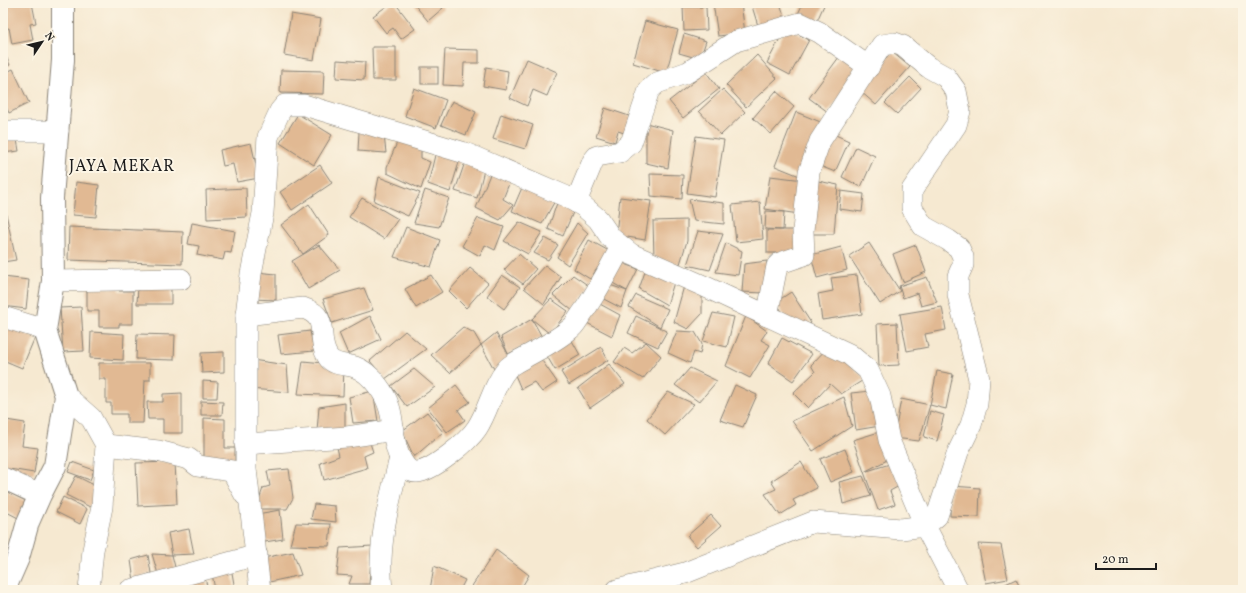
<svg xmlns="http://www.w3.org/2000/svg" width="1246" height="593" viewBox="0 0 1246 593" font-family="Vollkorn,serif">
  <rect width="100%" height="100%" fill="#fcf5e5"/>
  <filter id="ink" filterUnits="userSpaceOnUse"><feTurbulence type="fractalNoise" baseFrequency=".025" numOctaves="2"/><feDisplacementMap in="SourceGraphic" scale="8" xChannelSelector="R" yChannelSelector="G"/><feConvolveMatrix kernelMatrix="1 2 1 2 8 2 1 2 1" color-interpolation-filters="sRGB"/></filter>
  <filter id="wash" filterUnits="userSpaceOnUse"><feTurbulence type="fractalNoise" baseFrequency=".012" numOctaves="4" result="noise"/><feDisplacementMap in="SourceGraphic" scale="16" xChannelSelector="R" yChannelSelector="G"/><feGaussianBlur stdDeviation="0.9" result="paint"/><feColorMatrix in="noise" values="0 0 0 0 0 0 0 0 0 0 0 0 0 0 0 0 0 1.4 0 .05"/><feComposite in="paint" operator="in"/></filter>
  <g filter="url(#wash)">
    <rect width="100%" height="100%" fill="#f6e9d1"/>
    <g id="blocks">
      <g fill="#e1b993">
        <path d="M13 3H32L36 23 30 24 33 40 12 44 9 28 5 29 3 5Z"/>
        <path d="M391 3H395L415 29 401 39 393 28 386 33 373 16Z"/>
        <path d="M413 3H439L443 8 428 21Z"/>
        <path d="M713 3H741L745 33 718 36Z"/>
        <path d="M751 3H780L786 22 759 29Z"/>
        <path d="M803 3H825L816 23 798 14Z"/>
        <path d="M683 7H706L707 30 684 31Z"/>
        <path d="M291 14 321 19 314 60 284 55Z"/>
        <path d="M645 21 678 30 666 73 633 63Z"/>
        <path d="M786 27 809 40 790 75 767 63Z"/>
        <path d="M684 34 706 41 700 59 679 53Z"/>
        <path d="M372 47H396V80H373Z"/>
        <path d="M445 49 479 50V63H464L463 86 443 85Z"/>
        <path d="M3 50 10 65 3 68Z"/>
        <path d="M892 52 910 67 876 105 859 90Z"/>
        <path d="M842 53 862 69 828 112 809 98Z"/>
        <path d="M757 55 777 78 746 107 726 85Z"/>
        <path d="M527 59 557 72 547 96 533 90 527 106 510 98Z"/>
        <path d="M337 60 365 62 364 80 336 78Z"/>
        <rect x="421" y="67" width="17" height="17"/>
        <path d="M486 67 508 71 506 90 483 86Z"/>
        <path d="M13 69 29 103 9 113 3 100V74Z"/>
        <path d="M281 70 324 71 323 94 280 93Z"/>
        <path d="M706 72 719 89 683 118 669 101Z"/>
        <path d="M910 77 921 88 897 114 885 103Z"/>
        <path d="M414 88 446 100 436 128 405 116Z"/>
        <path d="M723 89 745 112 721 135 699 111Z"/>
        <path d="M776 91 794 107 771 134 753 118Z"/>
        <path d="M452 101 476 112 466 135 441 125Z"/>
        <path d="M605 108 632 117 627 134 618 131 615 142 596 136Z"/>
        <path d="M796 112 823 123 802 177 775 166Z"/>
        <path d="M298 114 332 135 314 165 280 143Z"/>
        <path d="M501 114 533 125 525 149 493 139Z"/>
        <path d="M646 123 673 130 668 168 646 163Z"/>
        <path d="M359 132 384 135 386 153 358 151Z"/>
        <path d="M829 132 849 141 835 172 815 164Z"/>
        <path d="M16 134 19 151 3 153V135Z"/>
        <path d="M696 136 724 140 715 197 687 193Z"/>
        <path d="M398 140 421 148V158L430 162 421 189 387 173V167Z"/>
        <path d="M251 143 259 178 237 182 233 164 223 166 220 150Z"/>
        <path d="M856 147 875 156 861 187 842 177Z"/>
        <path d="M436 151 460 159 450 192 428 184Z"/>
        <path d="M475 163 484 170 477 198 455 191 464 165Z"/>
        <path d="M320 165 332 183 292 210 280 192Z"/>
        <path d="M491 172 510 181 503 199 513 205 500 220 476 208Z"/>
        <path d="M650 174 683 175 682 199 651 196Z"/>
        <path d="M770 176 804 180 799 214 765 209Z"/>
        <path d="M379 177 420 193 408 216 374 201Z"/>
        <path d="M813 180 838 185 834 234H808Z"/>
        <path d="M76 182 99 185 96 217 73 215Z"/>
        <path d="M524 183 556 199 542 224 512 211Z"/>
        <path d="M246 188 247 217 207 219 206 190Z"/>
        <path d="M425 190 449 198 439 227 414 223Z"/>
        <path d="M841 191 864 194 862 212 839 209Z"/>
        <path d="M620 197 651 201 645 240 616 235Z"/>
        <path d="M362 198 398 219 384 239 349 217Z"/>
        <path d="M689 199 724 203V224L694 221Z"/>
        <path d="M3 200 16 260 3 262Z"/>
        <path d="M760 202 763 239 736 242 732 205Z"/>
        <path d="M557 203 574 210 563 236 548 229Z"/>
        <path d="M309 204 329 235 303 254 281 225Z"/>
        <path d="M766 211 784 212 783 230 765 229Z"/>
        <path d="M478 218 504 227 495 250 485 245 480 256 462 246Z"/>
        <path d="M687 220V241L680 264 654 258 653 221Z"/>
        <path d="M519 222 542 232 528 254 504 241Z"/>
        <path d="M192 223 235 231 231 253 225 252 223 260 197 255 199 246 188 244Z"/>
        <path d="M577 223 588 233 568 265 557 257Z"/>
        <path d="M69 227 183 232 182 264 68 260Z"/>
        <path d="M406 227 440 240 431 267 394 257Z"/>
        <path d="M767 230H797L798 253H767Z"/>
        <path d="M698 231 723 234 710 270 687 265Z"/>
        <path d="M545 238 558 245 548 260 534 253Z"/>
        <path d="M589 240 609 251 590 279 574 269Z"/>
        <path d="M726 243 742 251 738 275 716 272Z"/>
        <path d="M869 243 900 291 880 304 849 256Z"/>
        <path d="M319 245 340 270 308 289 292 261Z"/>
        <path d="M916 245 926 272 903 282 893 254Z"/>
        <path d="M841 247 847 270 817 278 811 255Z"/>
        <path d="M519 254 536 269 523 284 504 270Z"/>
        <path d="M767 261 764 293 742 292 744 264Z"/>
        <path d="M620 262 638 269 627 291 609 281Z"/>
        <path d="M545 265 561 277 544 304 524 288Z"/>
        <path d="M470 268 488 283 466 308 449 291Z"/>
        <path d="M646 269 675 279 667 305 639 289Z"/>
        <path d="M256 272 276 274V300L253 299Z"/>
        <path d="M431 275 442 292 416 308 405 289Z"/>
        <path d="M502 275 520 287 504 309 487 296Z"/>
        <path d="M573 275 589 286 573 311 553 295Z"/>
        <path d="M857 275 862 314 822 320 818 294 833 291 831 278Z"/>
        <path d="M3 277 29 280 26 309 3 306Z"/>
        <path d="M927 277 937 302 921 306 917 293 903 298 899 286Z"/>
        <path d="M607 284 627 291 621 308 596 295Z"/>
        <path d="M138 286H171V304H137Z"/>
        <path d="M684 286 702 294V314L688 329 674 322Z"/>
        <path d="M87 288H119V291H133V324H119V327H99V311H87Z"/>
        <path d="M364 288 373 310 332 323 323 299Z"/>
        <path d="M791 292 811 323 806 327 788 321 776 302Z"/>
        <path d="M636 295 668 309 660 327 629 307Z"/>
        <path d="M551 299 568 311 550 334 532 319 542 337 508 354 501 337 532 319Z"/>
        <path d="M598 303 620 315 612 336 587 323Z"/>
        <path d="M81 307 84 351 63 352 60 308Z"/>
        <path d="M942 307 946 330 925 334 928 347 907 351 900 314Z"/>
        <path d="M713 313 734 317 727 347 703 341Z"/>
        <path d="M370 316 381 339 348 354 339 333Z"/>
        <path d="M636 316 667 331 658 347 628 333Z"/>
        <path d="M746 316 767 331 761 340 770 345 750 378 726 366Z"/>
        <path d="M897 323 899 365 879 366 877 324Z"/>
        <path d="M5 326 35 337 22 368 3 360V331Z"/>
        <path d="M463 327 474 333 481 345 450 373 431 355Z"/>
        <path d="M310 331 314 351 281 354 278 335Z"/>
        <path d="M405 331 426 349 385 379 370 361Z"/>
        <path d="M677 331 695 332 702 344 700 354 694 352 690 363 668 353Z"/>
        <path d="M91 332 124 334 123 360 90 358Z"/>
        <path d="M496 333 511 359 494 369 481 345Z"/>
        <path d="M137 334 175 335 174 360 136 359Z"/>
        <path d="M570 337 580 355 555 370 544 351Z"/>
        <path d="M782 338 812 354 793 381 768 364Z"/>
        <path d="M646 342 661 356 643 379 614 362 624 348 632 353Z"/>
        <path d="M830 345 865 379 841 394 830 384 808 408 793 393 815 372 811 365Z"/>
        <path d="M601 347 608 360 569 385 561 372Z"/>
        <path d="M224 352V372L202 373 201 353Z"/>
        <path d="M540 358 557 382 542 392 534 382 521 389 515 375Z"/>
        <path d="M252 360 287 365 289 392 249 389Z"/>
        <path d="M303 361 344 365 343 396 298 394Z"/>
        <path d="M99 363H150V380H145L143 423H127V414H111V403H106V379H99Z"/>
        <path d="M609 364 625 384 590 408 578 388Z"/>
        <path d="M690 368 717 381 699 402 675 385Z"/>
        <path d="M414 369 435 387 407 407 391 386Z"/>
        <path d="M937 371 953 374 946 409 930 405Z"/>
        <path d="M203 381 218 382 217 398H203Z"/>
        <path d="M456 385 470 402 458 410 465 420 447 432 428 408Z"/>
        <path d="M735 385 757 395 743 427 720 420Z"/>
        <path d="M373 391 378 421 353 423 349 397Z"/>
        <path d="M871 391 880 426 856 430 851 393Z"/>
        <path d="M668 392 694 404 665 435 647 419Z"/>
        <path d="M182 393V433H163V419H148L147 402H163V394Z"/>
        <path d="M844 397 852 426 813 451 792 421Z"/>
        <path d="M901 399 930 405 919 441 894 438Z"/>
        <path d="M201 401 223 402 222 415H201Z"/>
        <path d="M345 403V429L317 431 319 407Z"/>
        <path d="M930 411 944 415 937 441 924 437Z"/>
        <path d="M427 412 443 432 414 457 402 431Z"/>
        <path d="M204 418 225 419V448H235V465H204Z"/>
        <path d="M6 420 25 423 22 446 38 448 34 473 3 468V440Z"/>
        <path d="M879 432 891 458 864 472 853 440Z"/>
        <path d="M368 437 373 452 364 456 367 468 324 480 320 463 339 456 336 443Z"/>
        <path d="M845 449 854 472 830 482 820 459Z"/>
        <path d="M72 462 94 470 90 480 68 472Z"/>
        <path d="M175 462 177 504 138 506 136 463Z"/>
        <path d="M801 462 817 488 793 500 796 505 780 515 765 494 776 489 771 481Z"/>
        <path d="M893 463 901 485 890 491 895 504 878 510 864 472Z"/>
        <path d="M289 469 293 498 287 509H256L263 488 270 486 267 471Z"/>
        <path d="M76 476 100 488 90 507 66 495Z"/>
        <path d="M863 476 871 496 843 504 839 482Z"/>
        <path d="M951 486 980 488 979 517 950 516Z"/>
        <path d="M3 490 28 502 20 519 3 510Z"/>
        <path d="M63 497 87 509 80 524 56 512Z"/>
        <path d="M314 504 335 506 336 522 311 519Z"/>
        <path d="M280 510 283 539 259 543 257 514Z"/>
        <path d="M711 515 721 526 697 547 687 536Z"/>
        <path d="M296 523 331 524 329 546 290 545Z"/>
        <path d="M189 529 194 554 172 555 168 533Z"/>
        <path d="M978 544 1001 545 1008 579 986 583Z"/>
        <path d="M372 546 369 584H349L352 576 337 575 340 548Z"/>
        <path d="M496 550 529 575 520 590H477L472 586Z"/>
        <path d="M293 552 301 575 265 583 263 558Z"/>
        <path d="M152 554 172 555 176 571 158 574Z"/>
        <path d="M148 555 151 573 134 581 131 560Z"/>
        <path d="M434 566 465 580 460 590H430Z"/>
        <path d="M231 567 235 590H215L211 568Z"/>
        <path d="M203 570 208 590H178L177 581Z"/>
        <path d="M1016 579 1021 590H993Z"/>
      </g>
    </g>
  </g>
  <g filter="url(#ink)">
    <use href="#blocks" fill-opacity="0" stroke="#898276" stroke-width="1"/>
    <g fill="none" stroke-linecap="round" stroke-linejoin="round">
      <defs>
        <g id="minor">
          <path d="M3 131H58"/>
          <path d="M576 202 593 161 597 156 620 152 631 143 649 90 657 83 688 72 736 41 800 23 819 32 869 67"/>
          <path d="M53 281 181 279"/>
          <path d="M246 315 303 308C332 317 315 338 328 357 334 366 346 364 355 367 364 370 372 378 378 386 399 413 388 435 401 460 404 465 409 473 417 472 432 471 468 442 477 428 489 410 492 387 507 369 511 364 521 360 527 356 542 348 557 340 570 329 575 326 578 319 581 315 597 293 608 271 621 247"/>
          <path d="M3 317 45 330"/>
          <path d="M66 396 91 418 106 445 102 507 93 550 89 590"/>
          <path d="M245 444 347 437 394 430"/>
          <path d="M106 445 158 451 189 459 198 466 232 471 245 495"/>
          <path d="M3 478 40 495"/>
          <path d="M130 590 257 555"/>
          <path d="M260 590 246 469V315L251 274 263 213 268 137 280 111 285 105H304L465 153 565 196 583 206 598 219 611 238 631 254 706 287 849 354 868 370 880 396 889 440 925 526 958 590"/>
          <path d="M382 590C377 544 389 502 400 458"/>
          <path d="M617 590 685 573 813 522 901 529 925 526 937 516 958 452 971 425 977 404 979 379 958 295V276L963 265V257L959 248 948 240 923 226 912 208V190L956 125 960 111 956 91 946 77 928 67 903 46 895 43 882 45 820 141 809 172 803 231 804 255 780 263 777 266 767 316"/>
        </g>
        <path id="tertiary" d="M4 590 18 558 28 522 40 495 55 466 66 396 45 330 53 281 52 198 63 60V3"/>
      </defs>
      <use href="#minor" stroke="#898276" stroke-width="22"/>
      <use href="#tertiary" stroke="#898276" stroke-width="24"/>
      <use href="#minor" stroke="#fff" stroke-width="21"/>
      <use href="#tertiary" stroke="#fff" stroke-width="22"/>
    </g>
  </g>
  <g text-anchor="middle" stroke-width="4" stroke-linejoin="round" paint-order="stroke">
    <g font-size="16" letter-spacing="1" fill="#1c1c1c" stroke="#fcf5e5">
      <text x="122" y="171">JAYA MEKAR</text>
    </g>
  </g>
  <rect width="1246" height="593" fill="none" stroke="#fcf5e5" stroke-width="16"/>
  <g transform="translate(42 42) rotate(55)" stroke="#fcf5e5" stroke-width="3" paint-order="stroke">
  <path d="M0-3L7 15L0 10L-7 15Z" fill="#1c1c1c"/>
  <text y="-6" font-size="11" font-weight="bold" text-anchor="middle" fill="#1c1c1c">N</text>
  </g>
  <path d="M1096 563v6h60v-6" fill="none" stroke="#1c1c1c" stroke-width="2"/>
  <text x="1102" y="563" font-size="12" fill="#1c1c1c" stroke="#fcf5e5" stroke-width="3" paint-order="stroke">20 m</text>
</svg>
